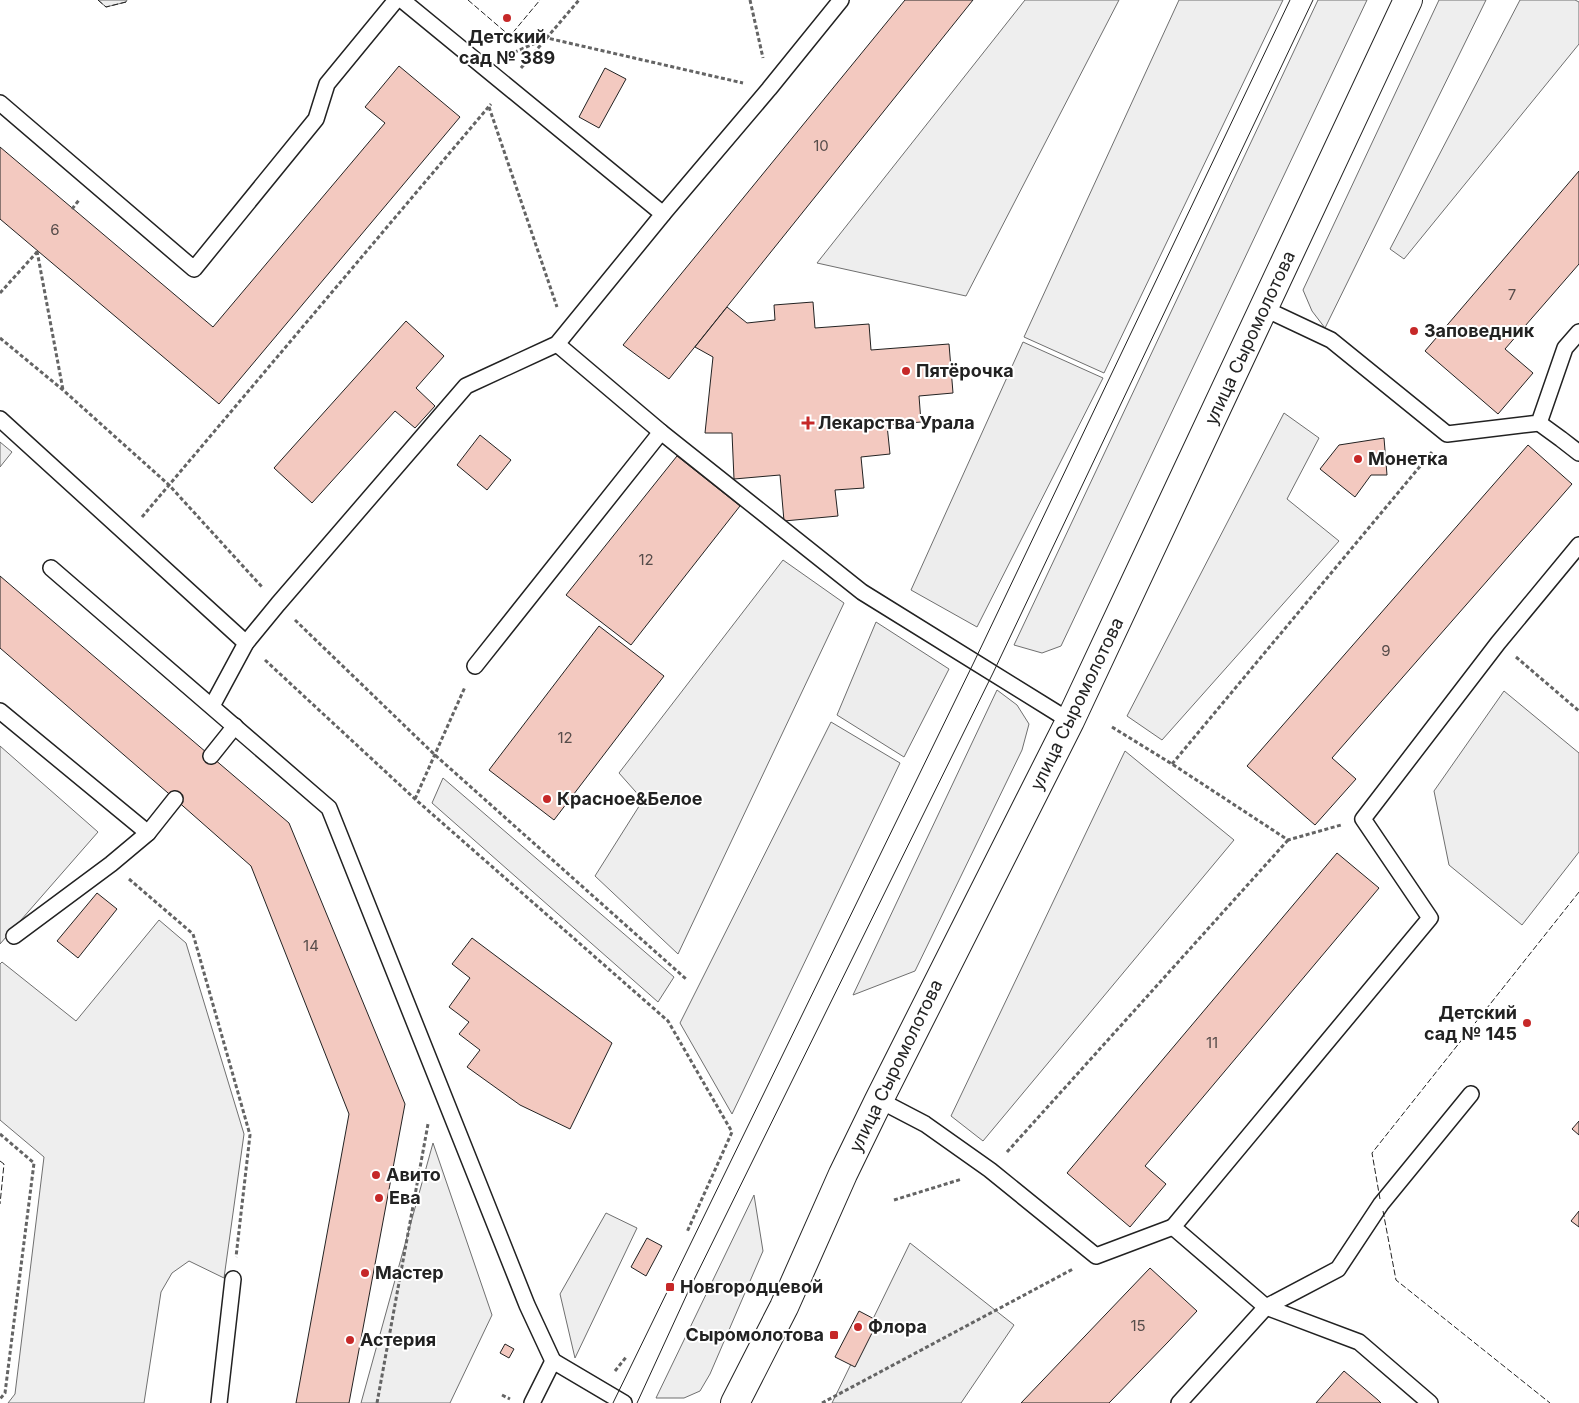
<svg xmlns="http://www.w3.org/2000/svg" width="1579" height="1403" viewBox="0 0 1579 1403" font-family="Inter,sans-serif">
  <rect width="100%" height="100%" fill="#fff"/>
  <g fill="#eee" stroke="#6f6f6f">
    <path d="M98 0H127L126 2 106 7Z"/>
    <path d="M1025 0H1119L966 296 817 263Z"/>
    <path d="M1179 0H1283L1104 373 1024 337Z"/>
    <path d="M1318 0H1367L1061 646 1042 653 1014 645Z"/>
    <path d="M1439 0H1486L1325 328 1312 311 1303 290Z"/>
    <path d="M1520 0H1575L1579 2V44L1404 259 1390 249Z"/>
    <path d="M1284 413 1319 438 1287 499 1339 541 1162 740 1127 716Z"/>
    <path d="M0 442 12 452 0 467Z"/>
    <path d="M783 560 844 603 678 954 595 876 643 800 619 773Z"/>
    <path d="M997 690 1017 705 1029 724 1022 750 915 971 853 995Z"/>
    <path d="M1504 691 1579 753V852L1522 925 1449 865 1434 791Z"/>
    <path d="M831 722 900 763 732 1114 680 1023Z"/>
    <path d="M0 746 98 832 0 944Z"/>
    <path d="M1125 751 1234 840 983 1141 951 1116Z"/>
    <path d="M443 778 674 977 658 1002 432 803Z"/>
    <path d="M159 920 186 943 244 1134 224 1278 189 1261 172 1273 161 1292 144 1403H8L15 1394 44 1157 0 1120V964L2 962 76 1021Z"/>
    <path d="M433 1143 492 1315 450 1403H361Z"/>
    <path d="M754 1195 763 1251 710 1374 700 1391 684 1398H656Z"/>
    <path d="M606 1213 637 1228 575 1358 560 1294Z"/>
    <path d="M910 1243 1014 1325 961 1403H832Z"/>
  </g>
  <g fill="#ededed" stroke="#6f6f6f">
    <path d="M1023 342 1103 378 977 627 911 590Z"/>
    <path d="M876 622 949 669 904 757 837 715Z"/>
  </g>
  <g fill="#f3c9c0" stroke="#222">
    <path d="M905 0H973L669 379 623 345Z"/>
    <path d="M399 66 460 117 219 404 0 219V147L213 327 385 123 365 107Z"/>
    <path d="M605 68 626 79 599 128 579 117Z"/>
    <path d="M1579 171V264L1505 349 1533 373 1498 414 1425 351Z"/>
    <path d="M813 302 815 328 869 324 871 350 949 344 953 393 919 396 921 422 887 425 890 454 861 457 864 488 835 490 838 516 784 521 780 475 734 479 732 433H705L713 357 695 347 727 307 747 323 775 320 774 305Z"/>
    <path d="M406 321 444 356 416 388 435 406 415 428 395 411 312 503 274 468Z"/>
    <path d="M480 435 511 460 487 490 457 465Z"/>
    <path d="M1384 438 1387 475H1371L1355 497 1320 469 1339 445Z"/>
    <path d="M1528 445 1572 484 1332 758 1356 779 1315 825 1247 766Z"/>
    <path d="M677 456 740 506 631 645 566 595Z"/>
    <path d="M0 576 289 823 405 1104 349 1403H296L349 1114 251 866 175 799 0 648Z"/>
    <path d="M599 626 664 676 554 820 489 770Z"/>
    <path d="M1337 853 1379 888 1145 1166 1166 1184 1130 1227 1067 1173Z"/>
    <path d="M97 893 117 909 78 958 57 941Z"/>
    <path d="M472 938 612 1043 570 1129 520 1105 467 1067 480 1050 459 1034 469 1022 449 1007 470 978 452 964Z"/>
    <path d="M1579 1121V1135L1572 1129Z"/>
    <path d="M1579 1211V1227L1571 1221Z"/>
    <path d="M647 1238 662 1246 646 1276 631 1267Z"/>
    <path d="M1150 1268 1197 1311 1168 1342 1109 1403H1021Z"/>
    <path d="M859 1311 878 1321 855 1367 835 1357Z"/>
    <path d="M505 1344 514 1349 509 1358 500 1353Z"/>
    <path d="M1344 1371 1378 1400 1381 1403H1316Z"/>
  </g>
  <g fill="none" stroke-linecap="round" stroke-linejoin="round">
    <defs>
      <g id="service">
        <path d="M0 103 194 269 316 119 327 84 396 0"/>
        <path d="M663 214 769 89 841 0"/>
        <path d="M1263 308 1331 340 1447 434 1539 423 1565 348 1579 332"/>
        <path d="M557 344 661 432 862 592 1070 721"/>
        <path d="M0 419 246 643"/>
        <path d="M1539 423 1561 439 1579 453"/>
        <path d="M51 568 329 808 527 1305 553 1361"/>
        <path d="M475 666 661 432"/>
        <path d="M212 706 246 643 278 604 466 386 557 344 663 214 402 0"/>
        <path d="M0 711 148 833"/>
        <path d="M211 756 235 726"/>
        <path d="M14 936 111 864 148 833 175 799"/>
        <path d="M879 1100 925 1124 990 1170 1096 1256 1173 1227"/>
        <path d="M219 1403 233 1279"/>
        <path d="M532 1403 553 1361 624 1403"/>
        <path d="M1179 1403 1266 1307 1173 1227 1430 918 1363 819 1498 643 1579 545"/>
        <path d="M1430 1403 1359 1342 1266 1307 1338 1269 1381 1204 1471 1094"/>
      </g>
      <path id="tertiary" d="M735 1403 784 1307 843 1174 879 1100 1070 721 1408 0"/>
    </defs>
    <use href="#service" stroke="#222" stroke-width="18"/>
    <use href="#tertiary" stroke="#222" stroke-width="30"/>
    <g stroke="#646464" stroke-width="3" stroke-dasharray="4 2.5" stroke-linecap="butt">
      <path d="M750 0 763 58"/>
      <path d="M508 55 547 38 743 83"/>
      <path d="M521 68 579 0"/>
      <path d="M489 107 557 307"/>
      <path d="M72 209 79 200"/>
      <path d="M37 251 63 390"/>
      <path d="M0 293 37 252"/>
      <path d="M0 338 63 390 169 485 262 587"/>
      <path d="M142 517 491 104"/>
      <path d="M295 620 435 755 686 979"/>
      <path d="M1516 657 1579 711"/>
      <path d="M265 660 415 799 668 1021 732 1132 687 1232"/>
      <path d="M1112 727 1172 764 1288 840 1341 825"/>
      <path d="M1172 764 1432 452"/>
      <path d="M415 799 465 687"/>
      <path d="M129 879 193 934 250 1135 236 1257"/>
      <path d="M0 1134 34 1163 5 1393 0 1399"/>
      <path d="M1007 1152 1288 840"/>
      <path d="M894 1200 962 1179"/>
      <path d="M615 1371 627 1356"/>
      <path d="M502 1395 510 1399"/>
      <path d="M377 1403 428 1124"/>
      <path d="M822 1403 1073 1269"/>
    </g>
    <use href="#service" stroke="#fff" stroke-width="15"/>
    <use href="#tertiary" stroke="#fff" stroke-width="28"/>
    <g stroke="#222" stroke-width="1">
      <path d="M613 1403 974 662 1290 0"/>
      <path d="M637 1403 688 1292 993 673 1313 0"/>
    </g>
    <g stroke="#222" stroke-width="1" stroke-dasharray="6 2.5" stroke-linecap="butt">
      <path d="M98 0 106 7 126 2 127 0"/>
      <path d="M468 0 510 36 540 0"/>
      <path d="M0 1161 4 1164 0 1204"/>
      <path d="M1380 1199 1372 1153 1579 892"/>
      <path d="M1383 1211 1396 1280 1550 1403"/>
    </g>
  </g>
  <g fill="#c62828" stroke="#fff" stroke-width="2">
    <circle cx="507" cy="18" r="5"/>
    <circle cx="1414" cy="331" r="5"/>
    <circle cx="906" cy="371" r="5"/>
    <path d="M805.5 415.5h5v5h5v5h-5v5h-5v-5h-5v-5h5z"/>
    <circle cx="1358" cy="459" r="5"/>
    <circle cx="547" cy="799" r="5"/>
    <circle cx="1527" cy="1023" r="5"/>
    <circle cx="376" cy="1175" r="5"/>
    <circle cx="379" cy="1198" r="5"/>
    <circle cx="365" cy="1273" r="5"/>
    <rect x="665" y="1282" width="10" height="10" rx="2.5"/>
    <circle cx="858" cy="1327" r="5"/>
    <rect x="829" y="1330" width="10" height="10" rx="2.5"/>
    <circle cx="350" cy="1340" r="5"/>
  </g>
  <g text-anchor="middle" stroke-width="4" stroke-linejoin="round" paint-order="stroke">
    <g font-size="15" fill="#564c4a">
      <text x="821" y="151">10</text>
      <text x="55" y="235">6</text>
      <text x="1512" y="300">7</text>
      <text x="646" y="565">12</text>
      <text x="1386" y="656">9</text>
      <text x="565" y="743">12</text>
      <text x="311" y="951">14</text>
      <text x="1212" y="1048">11</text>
      <text x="1138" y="1331">15</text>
    </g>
    <g font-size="18" font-weight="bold" fill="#222" stroke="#fff" text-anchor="start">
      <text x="507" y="43" text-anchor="middle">Детский<tspan x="507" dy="21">сад № 389</tspan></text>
      <text x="1424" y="337">Заповедник</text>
      <text x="916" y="377">Пятёрочка</text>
      <text x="818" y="429">Лекарства Урала</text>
      <text x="1368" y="465">Монетка</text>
      <text x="557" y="805">Красное&amp;Белое</text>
      <text x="1517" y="1019" text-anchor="end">Детский<tspan x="1517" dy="21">сад № 145</tspan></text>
      <text x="386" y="1181">Авито</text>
      <text x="389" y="1204">Ева</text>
      <text x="375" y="1279">Мастер</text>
      <text x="680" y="1293">Новгородцевой</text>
      <text x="868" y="1333">Флора</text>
      <text x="824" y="1341" text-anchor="end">Сыромолотова</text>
      <text x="360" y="1346">Астерия</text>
    </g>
    <g font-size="18" fill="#222" stroke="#fff">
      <text transform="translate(1250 338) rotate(-65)" y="6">улица Сыромолотова</text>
      <text transform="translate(1077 704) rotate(-64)" y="6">улица Сыромолотова</text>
      <text transform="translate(896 1066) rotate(-64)" y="6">улица Сыромолотова</text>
    </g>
  </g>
</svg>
